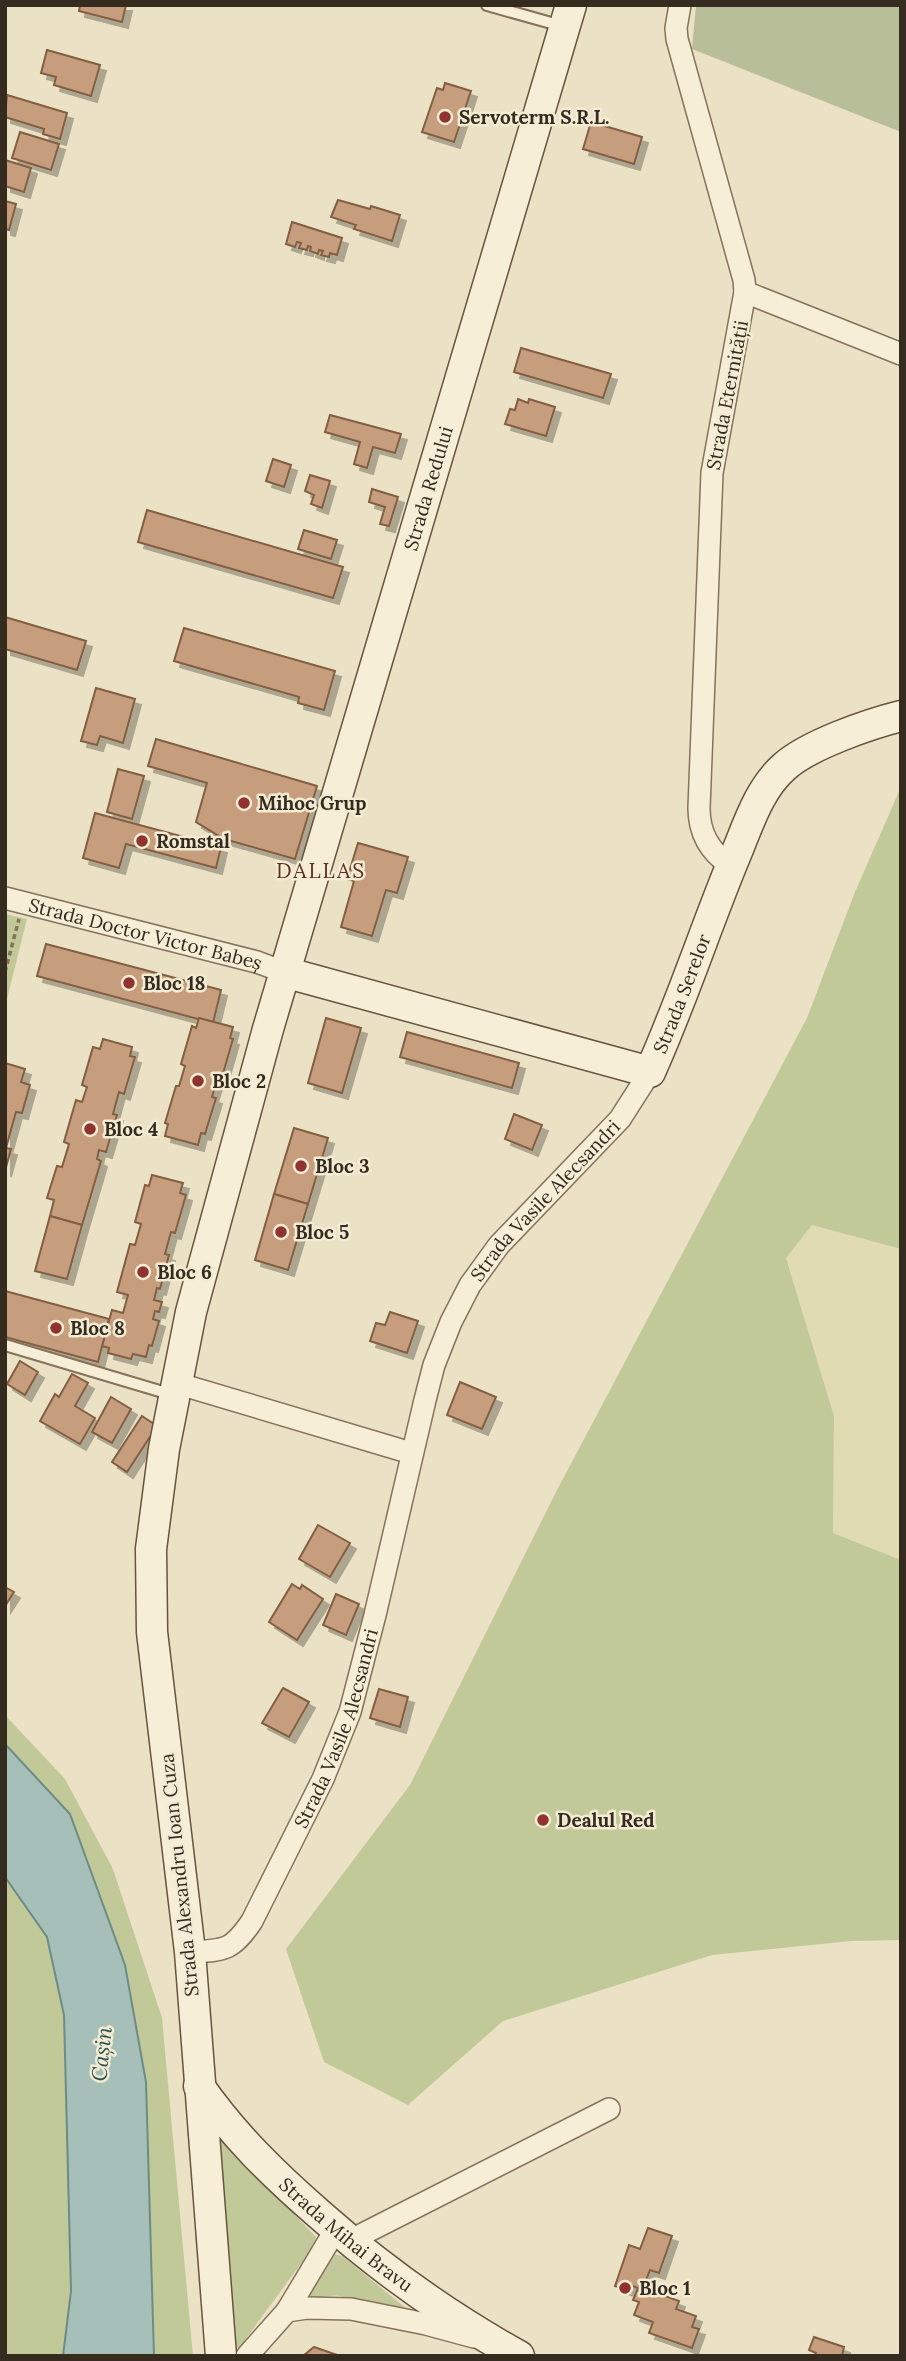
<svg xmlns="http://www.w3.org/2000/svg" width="906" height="2361" viewBox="0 0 906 2361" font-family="Lora,serif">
  <defs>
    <filter id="shadow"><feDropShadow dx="6" dy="6" stdDeviation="0" flood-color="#0004"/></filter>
  </defs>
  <rect width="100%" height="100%" fill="#ebe1c4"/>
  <path fill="#e0dbb2" d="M812 1225 901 1249V1560L833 1533 834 1416 786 1257Z"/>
  <g fill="#c1c999">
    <path d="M901 787V1249L812 1225 786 1258 834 1416 833 1533 901 1560V1940L851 1941 712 1955 503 2021 408 2105 324 2062 286 1949 410 1785 556 1492 807 1018 855 892Z"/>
    <path d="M5 914 27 919 5 1007Z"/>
    <path d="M5 1715 65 1779 113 1869 162 2018 193 2356H154L146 2082 70 1814 5 1744Z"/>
    <path d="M5 1877 47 1937 64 2015 71 2291 63 2356H5Z"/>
    <path d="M220 2139 224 2141 316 2237 314 2246 239 2348 234 2345 217 2142Z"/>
    <path d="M333 2254 342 2256 412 2313 406 2315C384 2309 362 2299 340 2296 328 2294 316 2300 307 2298Z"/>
  </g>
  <path fill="#b8be98" d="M696 5H901V132L692 49Z"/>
  <path fill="#a6bfb8" stroke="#6d8c86" stroke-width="2" d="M5 1744 70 1814 125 1965 146 2082 154 2356H63L71 2291 64 2015 47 1937 5 1877Z"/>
  <g fill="#c79e7d" stroke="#825f43" stroke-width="2" filter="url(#shadow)">
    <path d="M80 5H126L122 22 79 11Z"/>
    <path d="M47 50 100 65 91 96 54 85 56 77 41 73Z"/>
    <path d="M445 83 471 91 454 142 422 132 437 88 443 90Z"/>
    <path d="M7 95 67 113 60 139 43 134 44 129 5 117Z"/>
    <path d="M591 122 642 137 634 164 583 149Z"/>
    <path d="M20 132 59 144 51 170 12 158Z"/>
    <path d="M5 160 31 168 24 192 5 186Z"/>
    <path d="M338 200 370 209 371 206 400 215 392 241 354 229 356 225 331 217Z"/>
    <path d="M5 201 16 204 9 230 5 229Z"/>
    <path d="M292 222 342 238 337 255 330 253 329 257 321 255 323 251 319 250 318 254 310 251 311 247 308 246 307 250 299 248 301 243 297 242 295 247 286 244Z"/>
    <path d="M521 348 611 374 603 398 514 372Z"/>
    <path d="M518 399 528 403 529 399 555 407 546 436 505 424 510 409 515 410Z"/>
    <path d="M330 415 401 434 395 453 373 447 367 468 354 464 360 442 325 432Z"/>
    <path d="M273 459 291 465 284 487 266 481Z"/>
    <path d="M310 475 330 481 322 508 311 504 314 495 305 491Z"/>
    <path d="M372 489 398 497 389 526 380 524 385 507 369 502Z"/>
    <path d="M147 510 343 567 333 598 138 542Z"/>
    <path d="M304 530 337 540 331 559 298 549Z"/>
    <path d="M5 617 86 641 77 670 5 649Z"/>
    <path d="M184 628 335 671 324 710 298 703 299 697 174 661Z"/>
    <path d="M96 688 135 699 123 743 100 736 97 745 81 741Z"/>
    <path d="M156 739 317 786 295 859 224 839 196 822 207 783 148 766Z"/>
    <path d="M118 769 144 776 132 819 107 812Z"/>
    <path d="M95 813 221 847 216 868 126 844 119 868 83 858Z"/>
    <path d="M358 843 408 857 397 893 386 890 372 936 341 927 354 881 347 879Z"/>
    <path d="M46 944 221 990 213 1023 37 976Z"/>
    <path d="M199 1018 233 1027 230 1038 233 1039 222 1077 218 1076 212 1097 216 1098 205 1134 201 1133 198 1145 165 1136 168 1124 165 1123 176 1086H179L185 1066 181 1064 192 1026 196 1028Z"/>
    <path d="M326 1018 361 1028 342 1093 308 1083Z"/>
    <path d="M407 1032 519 1063 512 1088 400 1057Z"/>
    <path d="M103 1039 132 1047 130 1056 135 1057 124 1094 119 1092 113 1114 117 1115 106 1152 99 1150 97 1159 101 1161 82 1225 50 1216 54 1200 47 1198 57 1166 62 1167 69 1144 64 1142 76 1100 82 1102 87 1087 82 1085 93 1047 100 1049Z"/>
    <path d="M5 1063 25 1069 21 1082 30 1085 22 1113 16 1112 6 1148 11 1149 5 1171Z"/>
    <path d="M514 1114 542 1125 532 1150 505 1139Z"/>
    <path d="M294 1128 328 1138 308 1204 274 1194Z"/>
    <path d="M152 1175 183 1183 180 1193 186 1195 175 1233 171 1232 165 1254 169 1255 160 1289 157 1288 154 1300 162 1302 159 1312 155 1311 153 1319 159 1321 152 1346 149 1345 146 1357 133 1354 131 1359 108 1353 109 1348 102 1346 112 1310 123 1313 128 1295 117 1292 130 1244 135 1245 141 1224 135 1222 145 1185 149 1186Z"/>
    <path d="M274 1194 308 1204 288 1270 255 1260Z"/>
    <path d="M50 1216 82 1225 67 1279 35 1271Z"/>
    <path d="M5 1291 109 1319 98 1362 5 1337Z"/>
    <path d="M390 1312 418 1321 407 1353 370 1341 376 1323 385 1325Z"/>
    <path d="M20 1361 38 1372 25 1395 7 1384Z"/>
    <path d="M72 1374 88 1383 75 1406 95 1418 80 1444 40 1421 55 1394 59 1397Z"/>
    <path d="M460 1382 496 1397 482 1429 447 1415Z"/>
    <path d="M111 1397 131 1409 112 1443 92 1432Z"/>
    <path d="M142 1416 157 1426 127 1472 112 1462Z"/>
    <path d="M318 1525 350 1543 330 1577 299 1559Z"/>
    <path d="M292 1584 300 1589 302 1585 323 1599 297 1640 269 1622Z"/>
    <path d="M5 1587 14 1592 5 1606Z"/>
    <path d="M336 1594 359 1604 346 1635 323 1625Z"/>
    <path d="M283 1688 309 1702 289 1737 262 1723Z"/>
    <path d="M379 1689 408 1697 400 1727 370 1718Z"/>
    <path d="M648 2228 672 2236 659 2273 650 2270 643 2288 679 2301 676 2309 696 2316 692 2327 699 2329 692 2348 649 2333 653 2322 634 2315 639 2302 633 2300 638 2288 630 2285 628 2290 615 2286 629 2245 640 2249Z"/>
    <path d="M814 2337 844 2347 842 2356H815L816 2353 809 2350Z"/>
    <path d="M314 2347 340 2356H303Z"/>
  </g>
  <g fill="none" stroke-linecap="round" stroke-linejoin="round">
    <defs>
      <g id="lane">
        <path d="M487 5 562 26"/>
        <path d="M5 1345 173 1395"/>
      </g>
      <g id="street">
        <path d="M680 5 676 28 677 39 744 280 745 292 712 473 699 808C699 834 710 852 731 866"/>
        <path d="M745 292 901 354"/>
        <path id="s1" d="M5 898 257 962 284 972"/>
        <path d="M176 1383 411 1453"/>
        <path id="s2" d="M190 1952C225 1950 232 1951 252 1921L323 1779 350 1712 375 1615 425 1400 434 1365 451 1322 470 1285 499 1245 620 1119 650 1072"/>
        <path d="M349 2241 609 2109"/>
        <path d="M287 2311 336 2229"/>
        <path d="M247 2356 287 2311 307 2308 351 2309 426 2324 474 2337"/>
      </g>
      <g id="secondary">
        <path id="s3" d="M284 972 650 1072C682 1001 706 926 736 854 748 825 759 789 784 767 808 745 869 724 901 716"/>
        <path id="s4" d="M199 2086C233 2135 274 2175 319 2214 380 2268 447 2316 519 2356"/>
        <path id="s5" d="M221 2356 190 1952 152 1632 151 1549 164 1449 191 1312 268 1029 571 5"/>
      </g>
    </defs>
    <use href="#lane" stroke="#85735c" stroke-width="14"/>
    <use href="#street" stroke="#85735c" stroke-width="24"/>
    <use href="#secondary" stroke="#67543f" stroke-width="33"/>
    <path stroke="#85735c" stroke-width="3.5" stroke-dasharray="5 3.5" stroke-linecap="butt" d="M5 972 19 919"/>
    <use href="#lane" stroke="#f7eed7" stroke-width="10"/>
    <use href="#street" stroke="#f7eed7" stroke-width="21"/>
    <use href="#secondary" stroke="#f7eed7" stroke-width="30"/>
  </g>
  <g fill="#903230" stroke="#f3ebd3" stroke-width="2.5">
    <circle cx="445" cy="117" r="7"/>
    <circle cx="244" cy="803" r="7"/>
    <circle cx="142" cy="841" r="7"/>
    <circle cx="129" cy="983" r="7"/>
    <circle cx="198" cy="1081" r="7"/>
    <circle cx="90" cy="1129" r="7"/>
    <circle cx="301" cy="1166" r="7"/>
    <circle cx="281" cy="1232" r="7"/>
    <circle cx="143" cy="1272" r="7"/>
    <circle cx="56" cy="1328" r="7"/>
    <circle cx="543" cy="1820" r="7"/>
    <circle cx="625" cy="2288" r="7"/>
  </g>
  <g text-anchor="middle" stroke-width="5" stroke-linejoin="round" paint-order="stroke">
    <g font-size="19" font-weight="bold" fill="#362b1f" stroke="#f3ebd3" text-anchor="start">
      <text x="459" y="124">Servoterm S.R.L.</text>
      <text x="258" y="810">Mihoc Grup</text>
      <text x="156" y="848">Romstal</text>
      <text x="143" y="990">Bloc 18</text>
      <text x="212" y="1088">Bloc 2</text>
      <text x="104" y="1136">Bloc 4</text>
      <text x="315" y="1173">Bloc 3</text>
      <text x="295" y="1239">Bloc 5</text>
      <text x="157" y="1279">Bloc 6</text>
      <text x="70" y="1335">Bloc 8</text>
      <text x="557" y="1827">Dealul Red</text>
      <text x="639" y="2295">Bloc 1</text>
    </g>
    <g font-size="19" fill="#362b1f" stroke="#f3ebd3">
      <text transform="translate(727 395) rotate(-79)" y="7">Strada Eternității</text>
      <text dy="7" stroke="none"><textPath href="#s5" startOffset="1908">Strada Redului</textPath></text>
      <text dy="7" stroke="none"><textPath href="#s1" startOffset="145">Strada Doctor Victor Babeș</textPath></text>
      <text dy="7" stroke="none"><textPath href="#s3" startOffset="464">Strada Serelor</textPath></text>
      <text dy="7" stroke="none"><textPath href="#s2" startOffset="863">Strada Vasile Alecsandri</textPath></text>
      <text dy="7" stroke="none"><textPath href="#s2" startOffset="285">Strada Vasile Alecsandri</textPath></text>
      <text transform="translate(179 1875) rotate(-96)" y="7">Strada Alexandru Ioan Cuza</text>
      <text dy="7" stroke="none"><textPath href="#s4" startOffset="210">Strada Mihai Bravu</textPath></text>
    </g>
    <g font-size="21" letter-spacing="2" fill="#603021" stroke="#f3ebd3">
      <text x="321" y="878">DALLAS</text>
    </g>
    <g font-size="21" font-style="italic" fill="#2f5554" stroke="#f3ebd3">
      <text transform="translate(102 2054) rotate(-84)" y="7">Cașin</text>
    </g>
  </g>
  <rect width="906" height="2361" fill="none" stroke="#362b1f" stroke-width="14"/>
</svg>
